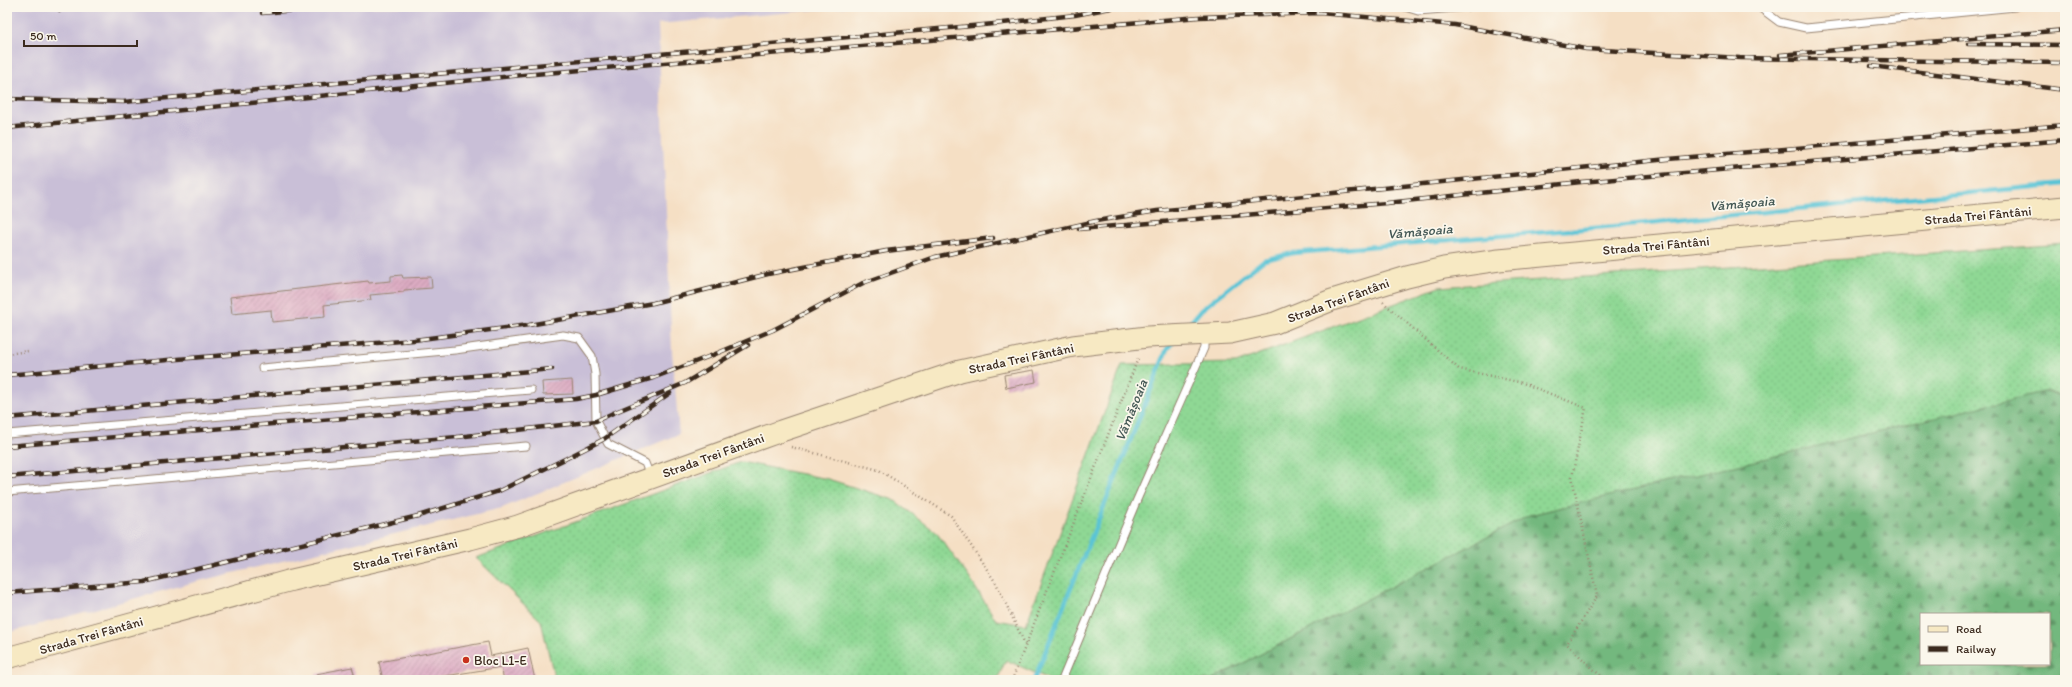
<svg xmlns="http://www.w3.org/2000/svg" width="2072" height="687" viewBox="0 0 2072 687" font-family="Itim,sans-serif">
  <defs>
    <pattern id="grass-dots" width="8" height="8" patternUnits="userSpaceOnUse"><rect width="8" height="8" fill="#8fd894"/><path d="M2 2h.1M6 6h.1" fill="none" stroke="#7cba7f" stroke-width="1.8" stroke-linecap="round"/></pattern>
    <pattern id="forest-firs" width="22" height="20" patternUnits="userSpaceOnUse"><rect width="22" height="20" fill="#73b87e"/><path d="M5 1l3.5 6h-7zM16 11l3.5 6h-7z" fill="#609667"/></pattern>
    <pattern id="building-hatch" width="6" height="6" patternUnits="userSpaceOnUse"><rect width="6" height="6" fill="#ddacc3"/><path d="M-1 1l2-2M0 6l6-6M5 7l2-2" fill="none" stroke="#b48c9e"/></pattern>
  </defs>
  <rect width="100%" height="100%" fill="#fbf7ec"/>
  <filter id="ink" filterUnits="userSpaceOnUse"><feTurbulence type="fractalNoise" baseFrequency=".025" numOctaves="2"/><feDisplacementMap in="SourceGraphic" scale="8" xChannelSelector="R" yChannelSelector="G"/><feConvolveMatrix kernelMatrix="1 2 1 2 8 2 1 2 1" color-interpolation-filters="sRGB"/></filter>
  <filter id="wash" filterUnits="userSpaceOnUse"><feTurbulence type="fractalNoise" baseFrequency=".012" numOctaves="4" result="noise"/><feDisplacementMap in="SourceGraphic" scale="16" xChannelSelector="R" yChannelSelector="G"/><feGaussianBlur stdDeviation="0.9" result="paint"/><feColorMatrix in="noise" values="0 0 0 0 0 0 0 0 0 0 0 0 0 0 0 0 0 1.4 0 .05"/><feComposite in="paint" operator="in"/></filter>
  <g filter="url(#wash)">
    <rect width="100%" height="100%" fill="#f5dfc4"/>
    <path fill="#c9bfd7" d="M7 7H847L658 24 672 351 679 434 502 508 195 582 7 633Z"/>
    <path fill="url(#grass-dots)" stroke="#658159" d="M2065 244V398L2047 392 1530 515 1211 680H1051L1006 660 997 680H555L541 621 476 558 741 462 828 479 894 500 936 532 968 576 996 620 1026 625 1122 365 1236 363 1439 287Z"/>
    <path fill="url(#forest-firs)" stroke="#57714e" fill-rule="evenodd" d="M2047 391 2065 398V680H1211L1530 515ZM1921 614H2049V664H1921Z"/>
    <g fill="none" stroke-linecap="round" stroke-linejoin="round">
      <g stroke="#5ac4d6" stroke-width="4.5">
        <path d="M1185 329 1201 310 1264 260 1293 253 1594 228 2065 184"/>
        <path d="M1034 680 1167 349 1173 342"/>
      </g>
    </g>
    <g id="blocks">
      <g fill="url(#building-hatch)">
        <path d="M402 275 403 278 431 277 432 288 404 290V292L370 295 371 300 324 305 325 317 272 322 271 310 232 314 230 297 368 281 369 283 391 281V276Z"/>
        <path d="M1034 370 1036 382 1006 388 1004 375Z"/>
        <path d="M572 380 573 394 543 395 542 382Z"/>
        <path d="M488 642 491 656 528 648 535 680H504L501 667 439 677 428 680H383L379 662Z"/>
        <path d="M352 667 356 680H316V674Z"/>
      </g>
    </g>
  </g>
  <g filter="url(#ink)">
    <use href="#blocks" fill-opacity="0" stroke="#988471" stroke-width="1"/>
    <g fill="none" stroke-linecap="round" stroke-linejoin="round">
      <defs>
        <g id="service">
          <path d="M1405 7 1418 11 1468 7"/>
          <path d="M1759 7 1779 22 1806 28 2015 7"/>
          <path d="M262 368 455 350 563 335 579 338 592 356 595 374 596 421 608 444 645 463 650 476"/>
          <path d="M7 434 531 390"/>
          <path d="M7 492 526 446"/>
          <path d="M1062 680 1136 502 1204 348V336"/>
        </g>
        <path id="secondary" d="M7 658 292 580 470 539 518 526 781 431 960 371 1073 346 1147 337 1230 333 1275 323 1332 300 1407 277 1444 268 1499 260 2065 207"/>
      </defs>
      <use href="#service" stroke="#988471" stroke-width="9"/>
      <use href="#secondary" stroke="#988471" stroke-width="23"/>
      <g stroke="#988471" stroke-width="2.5" stroke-dasharray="1 3" stroke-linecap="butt">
        <path d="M1383 302 1459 369 1523 383 1586 408 1572 477 1597 596 1567 644 1605 680"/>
        <path d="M7 354 28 351"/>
        <path d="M791 447 879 470 951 516 996 583 1026 646"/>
        <path d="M1012 680 1139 356"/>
      </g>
      <use href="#service" stroke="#fff" stroke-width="7"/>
      <use href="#secondary" stroke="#f7e9c3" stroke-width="21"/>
      <defs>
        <g id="rail">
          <path d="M60 10 74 7"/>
          <path d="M262 13 330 7"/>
          <path d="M1968 44 2065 45"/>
          <path d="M1780 55 2065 30"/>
          <path d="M1871 66 2065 90"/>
          <path d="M7 99 123 102 994 24 1075 15 1116 7"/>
          <path d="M7 128 523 75 1199 17 1320 13 1455 25 1586 49 1740 58 2065 63"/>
          <path d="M1079 229 1387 203 1581 182 2065 140"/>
          <path d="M7 375 178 359 414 340 529 325 653 303 768 274 886 251 993 238"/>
          <path d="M7 418 552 369"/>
          <path d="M7 446 576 399 596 395 653 378 713 355 773 330 863 283 935 257 1096 221 1157 211 1668 159 2065 125"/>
          <path d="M7 477 457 437 596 421 613 413 685 383 748 345"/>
          <path d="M7 593 144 582 418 516 499 491 567 458 604 439 670 393"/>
        </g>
      </defs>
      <use href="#rail" stroke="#3b2a1e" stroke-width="4.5"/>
      <use href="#rail" stroke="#fbf7ec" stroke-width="3" stroke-dasharray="9" stroke-linecap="butt"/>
    </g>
  </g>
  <circle fill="#c8321e" stroke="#fbf7ec" stroke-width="1.5" cx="466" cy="660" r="4"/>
  <g text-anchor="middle" stroke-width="3.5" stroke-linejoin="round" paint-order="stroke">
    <g font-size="13" fill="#3b2a1e" stroke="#fbf7ec">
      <text transform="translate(1978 215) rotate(-5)" y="5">Strada Trei Fântâni</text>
      <text transform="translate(1656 245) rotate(-5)" y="5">Strada Trei Fântâni</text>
      <text transform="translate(1338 300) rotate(-20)" y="5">Strada Trei Fântâni</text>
      <text transform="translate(1021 358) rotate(-12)" y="5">Strada Trei Fântâni</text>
      <text transform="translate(713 455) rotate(-20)" y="5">Strada Trei Fântâni</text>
      <text transform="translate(405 554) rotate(-13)" y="5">Strada Trei Fântâni</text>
      <text transform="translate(91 635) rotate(-16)" y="5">Strada Trei Fântâni</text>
    </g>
    <g font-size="13" fill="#3b2a1e" stroke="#fbf7ec" text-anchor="start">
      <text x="474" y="665">Bloc L1-E</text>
    </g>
    <g font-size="14" font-style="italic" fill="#445855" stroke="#fbf7ec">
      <text transform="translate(1742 203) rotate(-5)" y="5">Vămășoaia</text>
      <text transform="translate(1420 231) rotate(-5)" y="5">Vămășoaia</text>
      <text transform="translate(1131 410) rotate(-68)" y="5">Vămășoaia</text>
    </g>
  </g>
  <rect width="2072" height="687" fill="none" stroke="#fbf7ec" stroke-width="24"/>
  <rect x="1920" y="613" width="130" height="52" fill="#fbf7ec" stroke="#aea59a"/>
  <rect x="1928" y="626" width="20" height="6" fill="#f7e9c3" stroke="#aea59a"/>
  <text x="1956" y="633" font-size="12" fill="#3b2a1e">Road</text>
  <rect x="1928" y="646" width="20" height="6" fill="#3b2a1e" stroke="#aea59a"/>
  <text x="1956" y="653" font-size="12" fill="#3b2a1e">Railway</text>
  <path d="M24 40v6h113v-6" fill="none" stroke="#3b2a1e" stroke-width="2"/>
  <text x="30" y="40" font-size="12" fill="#3b2a1e" stroke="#fbf7ec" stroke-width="3" paint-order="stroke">50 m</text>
</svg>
